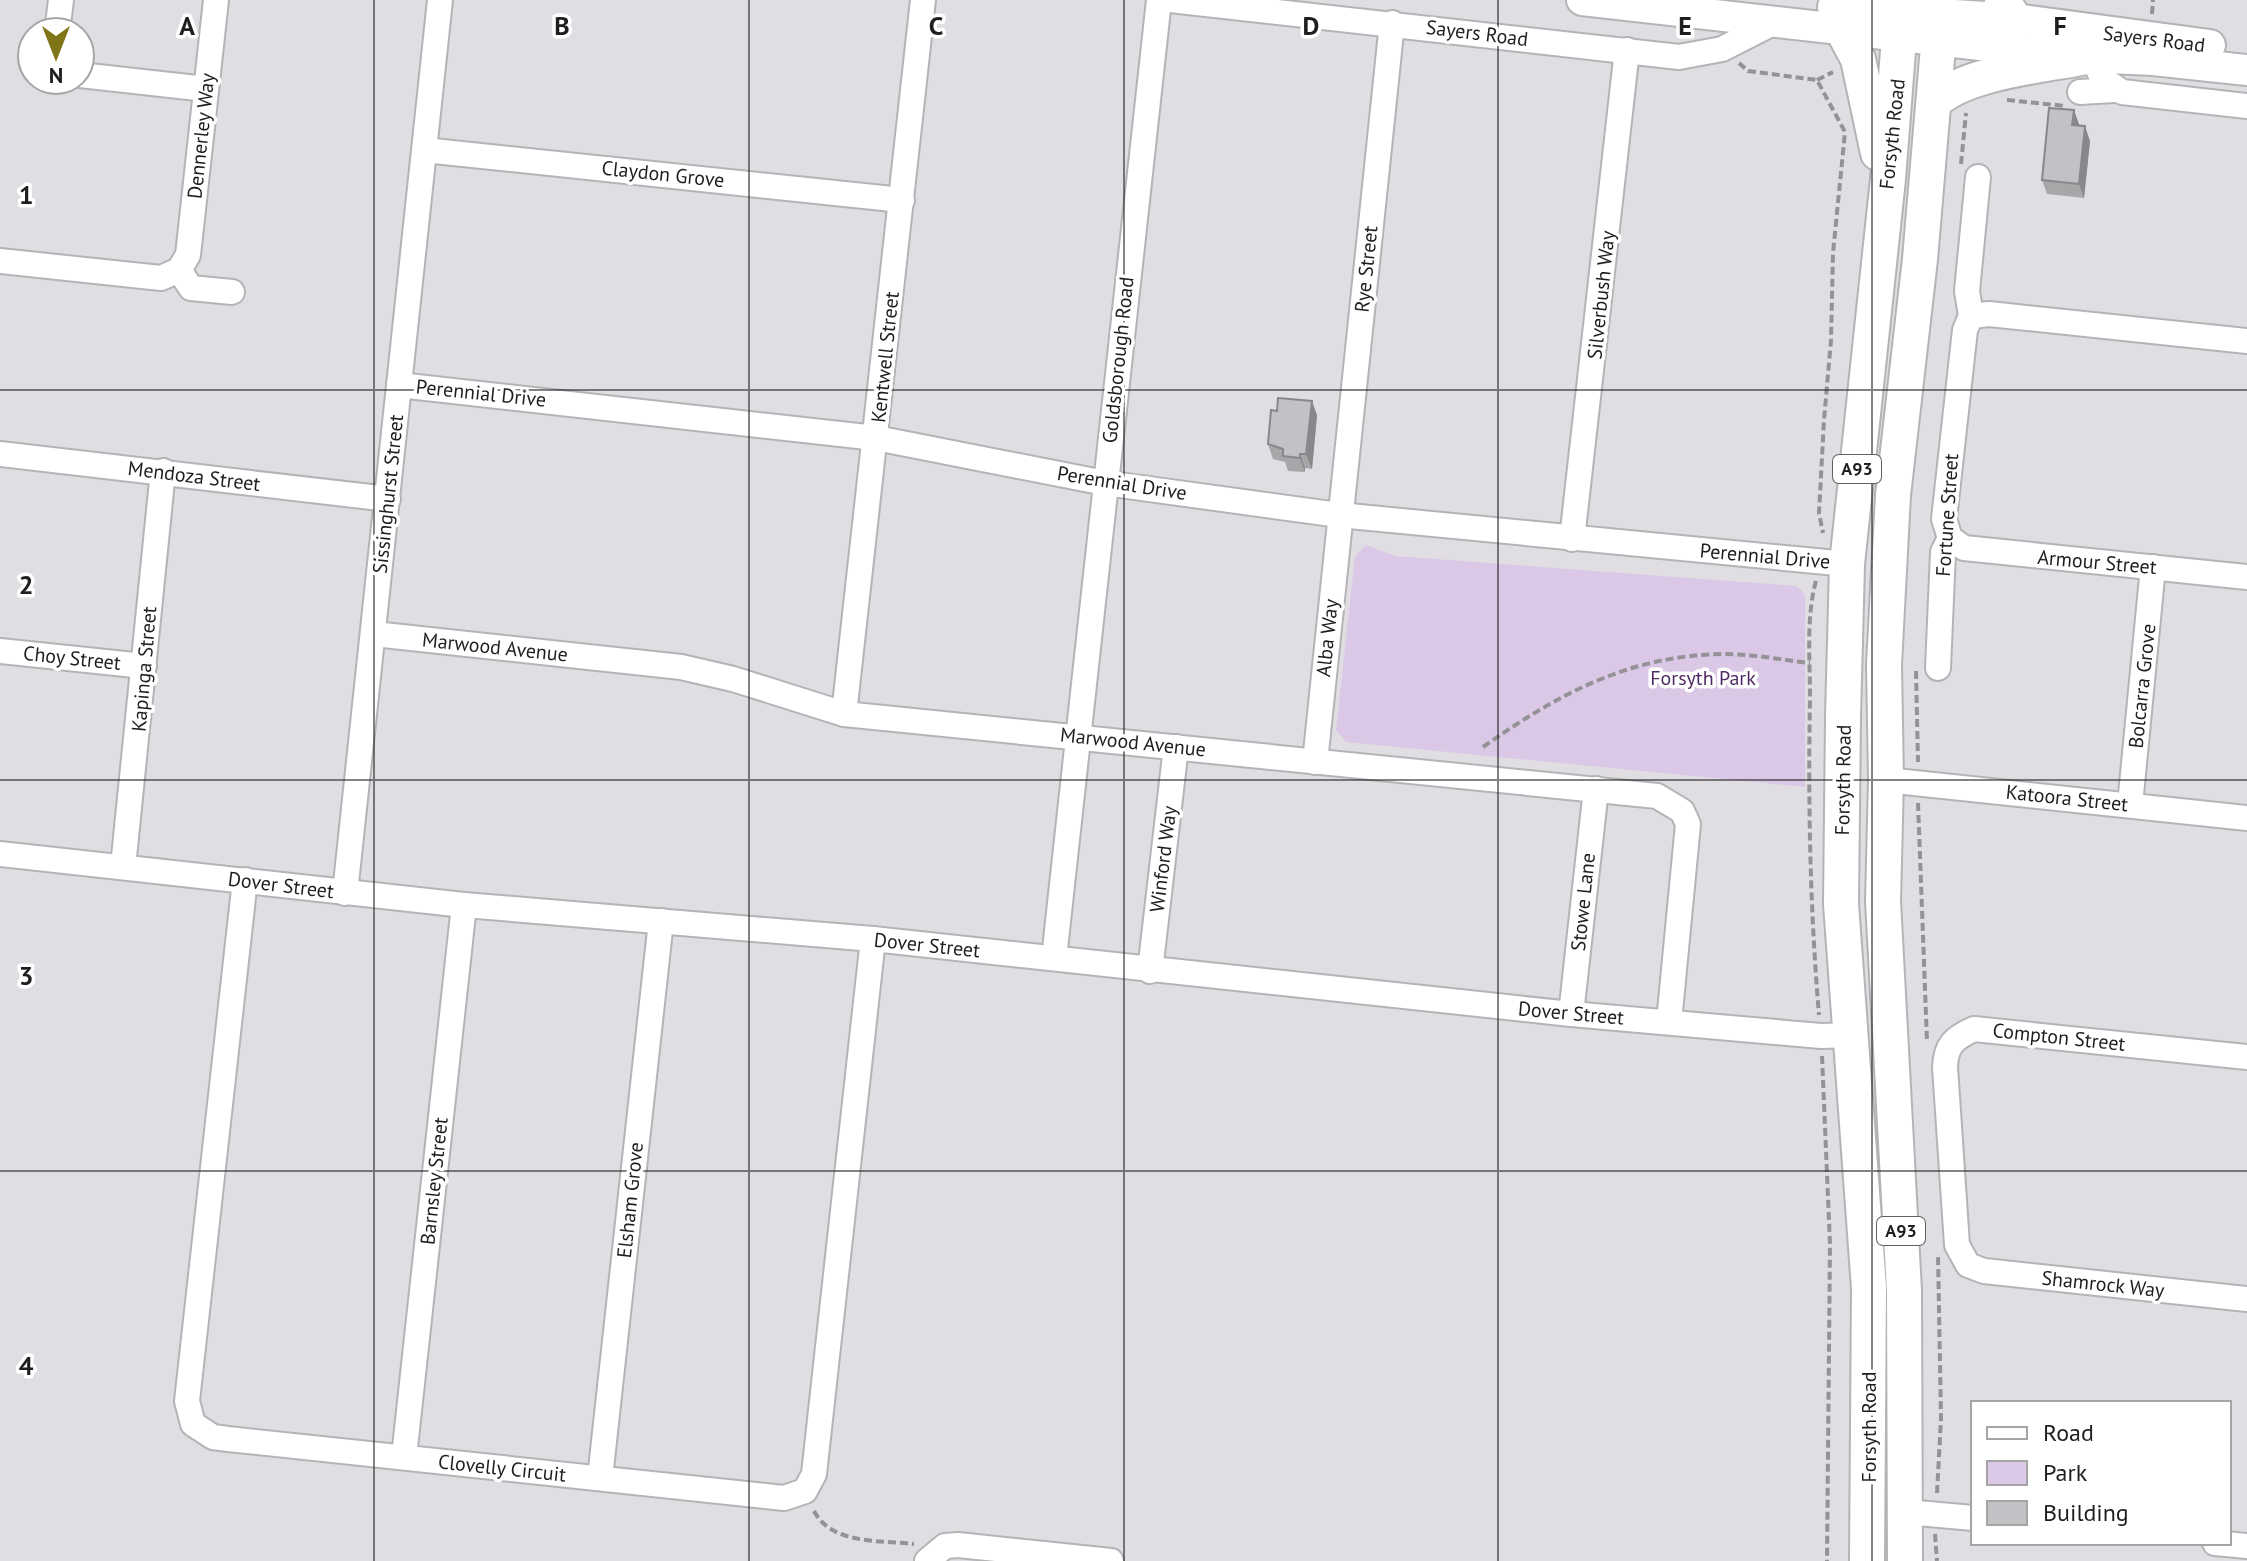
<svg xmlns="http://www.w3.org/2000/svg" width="2247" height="1561" viewBox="0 0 2247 1561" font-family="'PT Sans',sans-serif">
  <rect width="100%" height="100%" fill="#e0dee2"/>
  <path fill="#dac8e6" d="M1366 545 1395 556 1797 586 1805 595V787L1346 742 1336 730 1355 556Z"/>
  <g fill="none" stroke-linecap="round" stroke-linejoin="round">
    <defs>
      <g id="minor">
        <path d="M1170 0 1679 57 1722 49 1777 21"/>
        <path d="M57 32 61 0"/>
        <path d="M2092 58 2103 79 2122 92 2247 106"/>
        <path d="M80 75 206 89"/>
        <path d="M2080 92 2114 90"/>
        <path d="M424 150 902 200"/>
        <path d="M0 261 161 278 179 270 188 255 216 0"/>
        <path d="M179 270 191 288 232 292"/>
        <path d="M1971 316 1967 291 1978 177"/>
        <path d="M2247 341 1989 314 1971 316 1965 330 1944 519 1950 538 1964 548 2247 577"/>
        <path d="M399 385 876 438 1105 483 1339 515 1847 564"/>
        <path d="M0 454 388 499"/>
        <path d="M1572 539 1627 50"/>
        <path d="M374 634 681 667 733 679 844 714 1657 796 1682 811 1688 824 1669 1022"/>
        <path d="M0 651 144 666"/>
        <path d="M1938 668 1943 552 1950 538"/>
        <path d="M844 714 923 0"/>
        <path d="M1315 762 1392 23"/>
        <path d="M1886 780 2247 818"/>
        <path d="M2130 805 2153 567"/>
        <path d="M0 854 464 905 873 939 1571 1014 1821 1036 1853 1035"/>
        <path d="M123 867 163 471"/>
        <path d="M245 880 187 1401 193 1424 213 1437 228 1439 784 1498 805 1491 814 1474 873 939"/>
        <path d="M345 893 440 0"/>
        <path d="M1054 958 1159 0"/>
        <path d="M1150 971 1176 747"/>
        <path d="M1571 1014 1596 789"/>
        <path d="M2247 1057 1974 1029C1954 1038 1946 1045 1945 1067L1957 1245 1968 1265 1984 1271 2247 1299"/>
        <path d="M404 1457 464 905"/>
        <path d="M600 1478 661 921"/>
        <path d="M1906 1512 1973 1518"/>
        <path d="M2215 1543 2247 1546"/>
        <path d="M927 1561 945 1546 958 1545 1111 1561"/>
      </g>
      <g id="major">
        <path d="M1582 0 2086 57 2153 60 2247 70"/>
        <path d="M1833 7 2015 19 2210 45"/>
      </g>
      <g id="highway">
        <path d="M2002 0 2015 19"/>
        <path d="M1842 29 1858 59 1878 153"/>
        <path d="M1934 102C1966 72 2042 66 2086 57"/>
        <path d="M1867 1561 1869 1288 1841 904 1843 718 1847 564 1888 179 1902 0"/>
        <path d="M1905 1561 1904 1291 1883 901 1886 780 1884 665 1893 495 1920 259 1941 12 1939 0"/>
      </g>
    </defs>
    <use href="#minor" stroke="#b5b3b6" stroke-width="28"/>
    <use href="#major" stroke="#b5b3b6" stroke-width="34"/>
    <use href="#highway" stroke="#b5b3b6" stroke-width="38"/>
    <g stroke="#949296" stroke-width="4" stroke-dasharray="8 4" stroke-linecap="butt">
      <path d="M2152 14 2153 0"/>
      <path d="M1739 63 1748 71 1817 80 1845 132 1833 253 1831 340 1824 420 1819 513 1823 533"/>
      <path d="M1817 80 1833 72"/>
      <path d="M2007 100 2066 106"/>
      <path d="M1961 164 1966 113"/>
      <path d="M1816 581C1806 617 1810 659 1810 697 1808 803 1810 909 1819 1015"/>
      <path d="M1916 671 1918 762"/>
      <path d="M1483 747C1558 694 1630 655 1724 654 1753 654 1782 660 1810 663"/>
      <path d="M1918 803 1927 1042"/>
      <path d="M1822 1056 1830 1244 1827 1561"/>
      <path d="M1937 1493 1941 1419 1938 1254"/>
      <path d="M814 1511C832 1545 880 1540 914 1544"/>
      <path d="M1935 1534 1937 1561"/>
    </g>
    <use href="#minor" stroke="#fff" stroke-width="24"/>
    <use href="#major" stroke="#fff" stroke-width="30"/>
    <use href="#highway" stroke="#fff" stroke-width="34"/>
  </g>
  <g fill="#a8a6a9">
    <path d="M2079 124 2090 141 2084 198 2047 194 2042 180Z"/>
    <path d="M1317 415 1312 469 1305 468V472L1288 471 1285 462 1273 459 1268 444Z"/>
  </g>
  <g fill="#88878a">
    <path d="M2074 110 2079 124 2078 139 2072 125Z"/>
    <path d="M2085 126 2090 141 2084 198 2079 184Z"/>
    <path d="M1312 401 1317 415 1312 469 1306 454Z"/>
    <path d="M1300 454 1305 468V472L1300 458Z"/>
  </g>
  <g fill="#c3c1c5" stroke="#88878a" stroke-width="2">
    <path d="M2049 108 2074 110 2072 125 2085 126 2079 184 2042 180Z"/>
    <path d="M1278 398 1312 401 1306 454H1300V458L1283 456V449L1268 444 1271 410 1277 411Z"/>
  </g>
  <path fill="none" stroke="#1e1d1f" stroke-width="2" stroke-opacity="0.55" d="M374 0V1561M749 0V1561M1124 0V1561M1498 0V1561M1872 0V1561M0 390H2247M0 780H2247M0 1171H2247"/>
  <g text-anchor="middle" stroke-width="7" stroke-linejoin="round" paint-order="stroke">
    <g fill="#fff" stroke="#626162" stroke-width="2">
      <rect x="1833" y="455" width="48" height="28" rx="6"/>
      <rect x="1877" y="1217" width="48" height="28" rx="6"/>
    </g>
    <g font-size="18" font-weight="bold" fill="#1e1d1f">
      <text x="1857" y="475">A93</text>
      <text x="1901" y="1237">A93</text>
    </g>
    <g font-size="20" fill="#1e1d1f" stroke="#fff">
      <text transform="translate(1477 33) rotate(7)" y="7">Sayers Road</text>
      <text transform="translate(2154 39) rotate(7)" y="7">Sayers Road</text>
      <text transform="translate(1892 134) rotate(-84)" y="7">Forsyth Road</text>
      <text transform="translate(201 136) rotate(-84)" y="7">Dennerley Way</text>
      <text transform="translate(663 174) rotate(6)" y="7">Claydon Grove</text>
      <text transform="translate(1366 269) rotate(-84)" y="7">Rye Street</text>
      <text transform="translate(1601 295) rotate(-84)" y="7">Silverbush Way</text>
      <text transform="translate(885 357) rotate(-84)" y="7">Kentwell Street</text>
      <text transform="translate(1118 360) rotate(-84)" y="7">Goldsborough Road</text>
      <text transform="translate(481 393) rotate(6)" y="7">Perennial Drive</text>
      <text transform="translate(194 476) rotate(7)" y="7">Mendoza Street</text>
      <text transform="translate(1122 483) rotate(9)" y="7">Perennial Drive</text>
      <text transform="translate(388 494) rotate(-84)" y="7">Sissinghurst Street</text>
      <text transform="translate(1947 515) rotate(-86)" y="7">Fortune Street</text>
      <text transform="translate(1765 556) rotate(5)" y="7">Perennial Drive</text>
      <text transform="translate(2097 562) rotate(5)" y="7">Armour Street</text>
      <text transform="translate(1327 638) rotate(-84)" y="7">Alba Way</text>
      <text transform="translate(495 647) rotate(6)" y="7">Marwood Avenue</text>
      <text transform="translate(72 658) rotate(6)" y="7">Choy Street</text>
      <text transform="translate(144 669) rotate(-85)" y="7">Kapinga Street</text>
      <text transform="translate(2142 686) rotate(-84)" y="7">Bolcarra Grove</text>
      <text transform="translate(1133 742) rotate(6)" y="7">Marwood Avenue</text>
      <text transform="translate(1843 780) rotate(-89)" y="7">Forsyth Road</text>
      <text transform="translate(2067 798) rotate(6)" y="7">Katoora Street</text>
      <text transform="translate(1163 859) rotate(-83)" y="7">Winford Way</text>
      <text transform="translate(281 885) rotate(7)" y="7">Dover Street</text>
      <text transform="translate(1583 902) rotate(-84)" y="7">Stowe Lane</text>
      <text transform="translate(927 945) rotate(6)" y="7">Dover Street</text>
      <text transform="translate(1571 1013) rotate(5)" y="7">Dover Street</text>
      <text transform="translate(2059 1037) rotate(6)" y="7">Compton Street</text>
      <text transform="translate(434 1181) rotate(-84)" y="7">Barnsley Street</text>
      <text transform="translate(630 1200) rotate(-84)" y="7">Elsham Grove</text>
      <text transform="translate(2103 1284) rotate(6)" y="7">Shamrock Way</text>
      <text transform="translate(1869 1427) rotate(-90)" y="7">Forsyth Road</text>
      <text transform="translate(502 1468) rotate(6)" y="7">Clovelly Circuit</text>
    </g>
    <g font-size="20" fill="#4e2a63" stroke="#fff">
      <text x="1703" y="685">Forsyth Park</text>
    </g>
  </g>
  <g font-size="26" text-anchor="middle" font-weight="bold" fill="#1e1d1f" stroke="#fff" stroke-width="7" stroke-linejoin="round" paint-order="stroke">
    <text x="187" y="35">A</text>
    <text x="562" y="35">B</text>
    <text x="936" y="35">C</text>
    <text x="1311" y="35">D</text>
    <text x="1685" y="35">E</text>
    <text x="2060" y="35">F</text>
    <text x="26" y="204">1</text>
    <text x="26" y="594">2</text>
    <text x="26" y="985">3</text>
    <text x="26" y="1375">4</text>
  </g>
  <rect x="1971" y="1401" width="260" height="144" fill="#ffffff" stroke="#a5a5a5" stroke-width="2"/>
  <rect x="1987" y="1427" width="40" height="12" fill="#ffffff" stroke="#a5a5a5" stroke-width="2"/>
  <text x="2043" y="1441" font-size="24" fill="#1e1d1f">Road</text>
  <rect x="1987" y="1461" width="40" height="24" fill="#dac8e6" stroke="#a5a5a5" stroke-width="2"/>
  <text x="2043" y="1481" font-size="24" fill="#1e1d1f">Park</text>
  <rect x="1987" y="1501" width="40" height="24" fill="#c3c1c5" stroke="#a5a5a5" stroke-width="2"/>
  <text x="2043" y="1521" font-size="24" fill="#1e1d1f">Building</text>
  <g transform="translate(56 56) rotate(180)"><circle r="38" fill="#ffffff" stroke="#a5a5a5" stroke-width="2"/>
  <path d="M0-6L14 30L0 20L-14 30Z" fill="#807517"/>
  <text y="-12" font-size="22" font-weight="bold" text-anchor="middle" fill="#1e1d1f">N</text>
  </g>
</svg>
